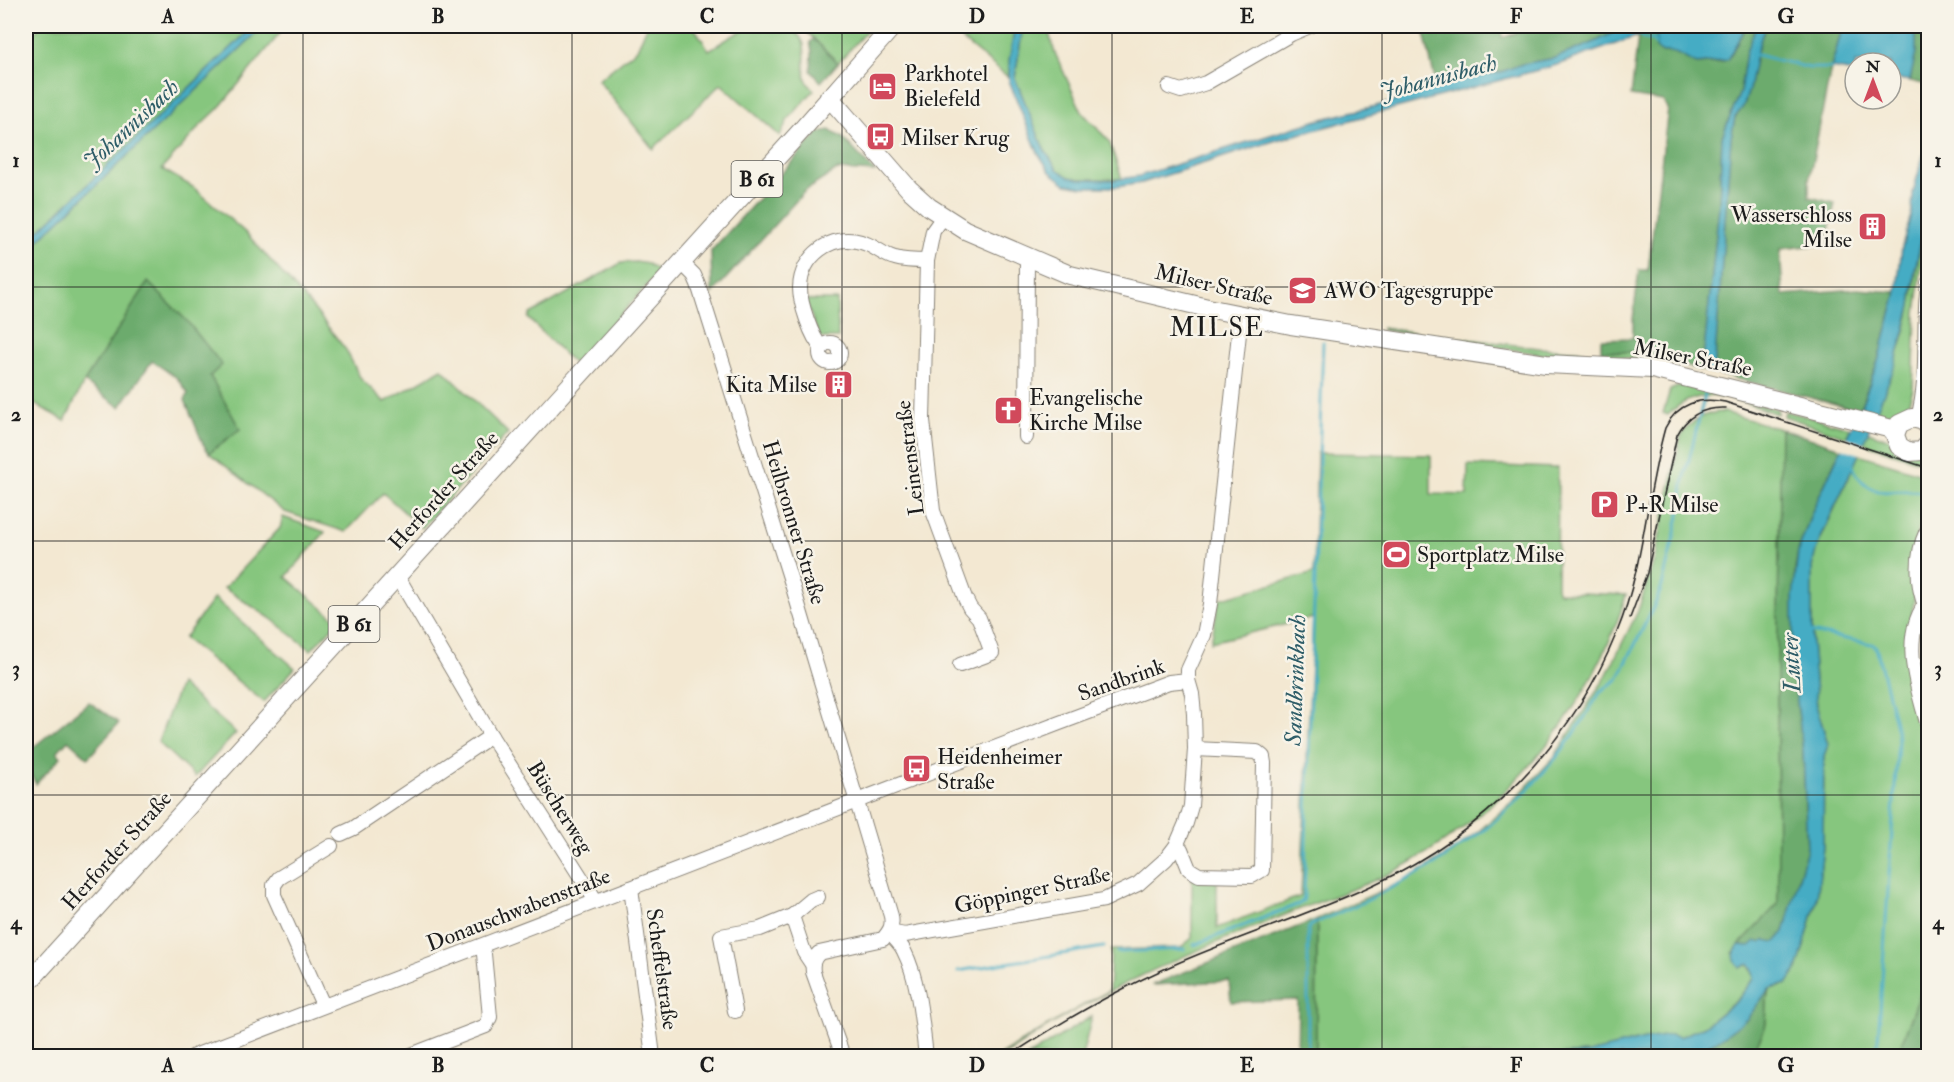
<svg xmlns="http://www.w3.org/2000/svg" width="1954" height="1082" viewBox="0 0 1954 1082" font-family="'IM FELL Double Pica',serif">
  <rect width="100%" height="100%" fill="#f7f3e8"/>
  <filter id="ink" filterUnits="userSpaceOnUse"><feTurbulence type="fractalNoise" baseFrequency=".0167" numOctaves="2"/><feDisplacementMap in="SourceGraphic" scale="12" xChannelSelector="R" yChannelSelector="G"/><feConvolveMatrix kernelMatrix="1 2 1 2 8 2 1 2 1" color-interpolation-filters="sRGB"/></filter>
  <filter id="wash" filterUnits="userSpaceOnUse"><feTurbulence type="fractalNoise" baseFrequency=".008" numOctaves="4" result="noise"/><feDisplacementMap in="SourceGraphic" scale="24" xChannelSelector="R" yChannelSelector="G"/><feGaussianBlur stdDeviation="1.35" result="paint"/><feColorMatrix in="noise" values="0 0 0 0 0 0 0 0 0 0 0 0 0 0 0 0 0 1.4 0 .05"/><feComposite in="paint" operator="in"/></filter>
  <g filter="url(#wash)">
    <rect width="100%" height="100%" fill="#f3e8d2"/>
    <g fill="#86c67e" stroke="#51714d" stroke-width="1.5">
      <path d="M40 26H254L26 243V44Z"/>
      <path d="M264 26H286L219 108 201 125 162 169 193 187 247 234 314 309 346 350 361 379 385 402 442 369 508 433 422 528 383 493 346 532 285 512 209 453 240 429 210 376 148 283 84 382 65 421 26 399V252Z"/>
      <path d="M647 26H693L709 50 749 26H790C795 31 802 37 804 45 807 63 799 77 814 90L787 121 780 136 721 84 653 149 598 80 637 49Z"/>
      <path d="M801 26H838L840 27 868 26 869 28 838 63Z"/>
      <path d="M945 26H1015L1008 77Z"/>
      <path d="M1023 26H1049L1050 37 1055 53 1082 112 1109 141 1122 179H1080L1069 177 1057 169 1044 149 1015 78Z"/>
      <path d="M1928 209V241L1921 271 1916 314 1913 389 1907 408C1895 416 1888 417 1875 414 1890 379 1904 343 1911 305 1917 272 1920 241 1928 209Z"/>
      <path d="M636 262 648 264 659 272 575 365 528 318 530 314 621 263Z"/>
      <path d="M805 300H837L838 338H820Z"/>
      <path d="M1382 328 1539 348 1583 351V355L1582 357 1542 354 1382 330Z"/>
      <path d="M1601 351 1659 353 1684 358V366L1657 360 1603 356Z"/>
      <path d="M1682 385 1777 409V414C1739 402 1701 380 1668 415L1663 413 1670 390Z"/>
      <path d="M1785 411 1851 428 1846 437 1784 416Z"/>
      <path d="M1724 412 1781 429 1777 681 1778 904 1733 953C1744 961 1751 964 1754 978L1738 999 1705 1026 1680 1037 1671 1035 1645 1039 1589 1053 1538 1056H1316L1317 919 1404 881 1453 851 1480 830 1515 799 1555 756 1605 678 1638 611 1655 557 1681 436C1692 419 1705 412 1724 412Z"/>
      <path d="M1868 432 1928 452V464L1863 443Z"/>
      <path d="M1317 453 1431 455V494L1467 495 1468 465 1558 468 1557 592 1626 595C1593 706 1510 807 1408 864 1374 883 1336 895 1300 909 1246 930 1193 951 1141 976 1108 991 1076 1009 1045 1028 1034 1035 1010 1054 999 1056 1035 1033 1071 1012 1109 991L1111 950 1180 948 1192 938V878L1217 879V928L1301 896 1313 618 1211 642 1219 599 1314 573Z"/>
      <path d="M1859 454 1928 476V516L1919 528 1913 553 1916 589 1909 630V671L1928 741V973L1897 1056H1749C1754 1047 1762 1037 1765 1027 1768 1014 1765 1002 1769 989L1780 987 1797 970 1817 899 1823 847 1824 757 1828 744 1817 708 1812 641V567L1816 550Z"/>
      <path d="M283 517 325 532 286 577 338 621 311 650 270 618 224 588 280 528Z"/>
      <path d="M214 598 295 668 264 702 184 638Z"/>
      <path d="M180 684 236 733 195 777 158 742Z"/>
      <path d="M1092 1016 1082 1056H1028Z"/>
    </g>
    <g fill="#6cab6d" stroke="#446444" stroke-width="1.5">
      <path d="M1430 26H1502V38L1537 26H1626L1595 42 1555 58 1522 64 1501 72 1436 84 1423 29Z"/>
      <path d="M1666 26H1683L1674 31H1668L1661 52H1672L1684 56 1697 64 1722 62 1730 56 1746 26H1756L1746 52 1740 92 1722 137 1719 207 1703 362 1706 371 1684 366V357L1659 353 1601 351V339L1633 338V319L1639 270H1648L1668 109 1663 101 1631 96 1638 37Z"/>
      <path d="M1765 26H1843L1831 68 1809 180V197L1835 203 1826 244 1780 249 1783 295 1857 289 1897 292 1878 361 1859 410 1714 373 1731 138 1735 117 1743 107 1749 90 1756 54Z"/>
      <path d="M1875 26H1928V85L1910 81 1916 52V30Z"/>
      <path d="M814 39 838 63 821 82 811 71 812 52 810 42Z"/>
      <path d="M829 130 842 137 875 172 837 170 805 191 712 294 711 251 818 133Z"/>
      <path d="M148 282 187 321 222 365 210 376 240 429 209 453 203 444 185 400 188 393 177 378 152 361 120 407 84 382Z"/>
      <path d="M1781 429 1841 448 1812 512 1798 551 1795 570 1793 669 1803 751 1807 849 1784 932 1775 942 1750 946 1739 945 1778 904 1777 681Z"/>
      <path d="M89 702 119 723 88 758 68 740 57 752 61 757 36 784 26 767V753Z"/>
      <path d="M1317 919 1316 1056H1297L1298 1000 1231 1002 1229 981 1152 985Z"/>
      <path d="M1928 973V1056H1897Z"/>
      <path d="M1769 989C1765 1002 1768 1014 1765 1027 1762 1037 1754 1047 1749 1056H1681L1747 1019Z"/>
    </g>
    <g fill="#45acc4" stroke="#306470" stroke-width="1.5">
      <path d="M254 26H264L26 252V243Z"/>
      <path d="M1015 26H1023L1015 78 1044 149 1057 169 1069 177 1080 179 1113 180 1139 176 1318 120 1392 102 1436 84 1501 72 1522 64 1555 58 1595 42 1626 26H1666L1557 65 1277 140 1142 183 1116 187H1082L1066 184 1050 172 1038 153 1009 81V60Z"/>
      <path d="M1683 26H1746L1727 60 1697 64C1684 59 1677 50 1661 52L1656 48V35L1674 31Z"/>
      <path d="M1756 26H1765L1756 54 1749 90 1743 107 1735 117 1731 138 1714 373 1706 371 1703 362 1719 207 1722 137 1740 92 1746 52Z"/>
      <path d="M1843 26H1875L1916 30V52L1910 81 1891 78V63H1855V72L1831 68Z"/>
      <path d="M1928 138V209L1915 270 1911 306 1895 366 1859 454 1826 526 1816 550 1812 567V641L1817 708 1828 744 1824 757 1823 847 1817 899 1797 970 1787 984 1769 989 1747 1019 1720 1039 1707 1046 1681 1056H1673L1670 1053 1650 1056H1538L1589 1053 1645 1039 1671 1035 1680 1037 1705 1026 1738 1000 1754 978 1752 968 1749 964 1740 968C1733 959 1732 954 1739 945L1750 946 1756 941 1761 943 1765 940 1775 942 1784 932 1807 849 1803 751 1793 669V597L1798 551 1812 512 1861 406 1878 361 1896 297 1902 247 1912 211 1913 192Z"/>
    </g>
    <path fill="#f3e8d2" d="M1843 436 1866 444 1862 455 1838 447Z"/>
    <g fill="none" stroke-linecap="round" stroke-linejoin="round">
      <g stroke="#45acc4" stroke-width="3">
        <path d="M1638 34 1645 39 1654 40 1655 44"/>
        <path d="M1753 54 1810 68H1831"/>
        <path d="M1851 464C1873 508 1893 484 1928 493"/>
        <path d="M1810 632 1872 644 1876 647 1897 731 1898 740 1877 1056"/>
        <path d="M1194 945 1299 904 1303 901 1304 896 1323 342"/>
        <path d="M1117 952 1184 949"/>
        <path d="M958 971 1104 947"/>
        <path d="M1308 1056V928L1311 925 1368 900 1434 865 1488 827 1524 794 1556 758 1574 734 1601 691 1618 679 1656 602 1662 586 1681 508 1683 484 1706 390"/>
      </g>
    </g>
  </g>
  <g filter="url(#ink)">
    <g fill="none" stroke-linecap="round" stroke-linejoin="round">
      <defs>
        <g id="minor">
          <path d="M1169 87 1181 91 1206 83 1291 34 1310 26"/>
          <path d="M943 217 933 231 927 261 923 420 933 511 965 598 970 608 979 618 992 653 960 665"/>
          <path d="M682 263 694 275 698 284 792 584 891 916C893 926 890 931 883 939L819 953C813 959 812 964 813 972L843 1056"/>
          <circle cx="830" cy="353" r="10"/>
          <path d="M822 348C811 337 800 303 800 288 801 256 831 233 861 242 874 245 882 255 895 258 905 261 916 261 927 261"/>
          <path d="M1918 418C1930 375 1922 328 1928 283"/>
          <path d="M1026 437 1027 257"/>
          <path d="M396 578 402 584 491 736 596 901"/>
          <path d="M1926 603C1900 638 1917 687 1928 726"/>
          <path d="M341 834 354 828 491 736"/>
          <path d="M1176 846 1181 849 1189 869 1199 875 1252 876 1262 870 1264 763 1263 757 1257 752 1195 749"/>
          <path d="M631 888 653 1056"/>
          <path d="M792 916 811 900 818 897"/>
          <path d="M889 932 905 935 1104 900 1138 884 1166 859 1176 846 1186 823 1191 806 1195 749 1194 714 1192 694 1188 680V670L1204 635 1210 604 1241 315"/>
          <path d="M889 932C894 938 901 944 904 951 919 980 922 1024 926 1056"/>
          <path d="M323 1005 274 895V885L279 878 331 846"/>
          <path d="M735 1011 721 936 760 929 792 916 804 952 812 964"/>
          <path d="M411 1055 486 1026 490 1017 484 954 481 946"/>
          <path d="M194 1056 1057 724 1169 682 1188 680"/>
        </g>
        <g id="major">
          <path d="M829 97 909 189 929 207 965 230 1070 275 1212 309 1291 325 1546 364 1652 369 1896 430"/>
          <path d="M1928 427 1924 421 1912 418 1899 424 1895 435 1899 446 1909 452 1922 451 1928 444"/>
          <path d="M1928 533C1918 554 1918 585 1928 607"/>
          <path d="M26 985 800 132 893 26"/>
        </g>
      </defs>
      <use href="#minor" stroke="#888277" stroke-width="16"/>
      <use href="#major" stroke="#888277" stroke-width="20"/>
      <use href="#minor" stroke="#fff" stroke-width="14"/>
      <use href="#major" stroke="#fff" stroke-width="18"/>
      <g stroke="#1c1c1c" stroke-width="1.5">
        <path d="M1630 618 1647 573 1677 435C1687 415 1704 407 1726 408"/>
        <path d="M1009 1056C1061 1022 1114 991 1171 966 1238 936 1309 915 1375 884 1483 834 1572 743 1617 632 1644 567 1646 495 1665 428 1677 403 1700 397 1725 402L1928 468"/>
      </g>
    </g>
  </g>
  <path fill="none" stroke="#1c1c1c" stroke-width="1.5" stroke-opacity="0.55" d="M303 26V1056M572 26V1056M842 26V1056M1112 26V1056M1382 26V1056M1651 26V1056M26 287H1928M26 541H1928M26 795H1928"/>
  <defs>
    <symbol id="hotel-square" viewBox="-11 -11 22 22"><rect x="-9" y="-9" width="18" height="18" rx="4" fill="#d1495b" stroke="#f7f3e8"/><path d="M-6-4.5h1.5V1H6V5H4.5V3h-9V5H-6ZM-4 0a1.8 1.8 0 1 1 3.6 0ZM.5 0V-2.5h3Q6-2.5 6 0Z" fill="#fff"/></symbol>
    <symbol id="bus-square" viewBox="-11 -11 22 22"><rect x="-9" y="-9" width="18" height="18" rx="4" fill="#d1495b" stroke="#f7f3e8"/><path d="M-5-6H5V4H4V6H2V4H-2V6H-4V4H-5ZM-3.5-4V0h7V-4ZM-3.5 1.2v1.5H-2V1.2ZM2 1.2v1.5H3.5V1.2Z" fill="#fff"/></symbol>
    <symbol id="building-square" viewBox="-11 -11 22 22"><rect x="-9" y="-9" width="18" height="18" rx="4" fill="#d1495b" stroke="#f7f3e8"/><path d="M-4-6H4V6H1V3H-1V6H-4ZM-2.5-4.3h1.7v1.8h-1.7ZM.8-4.3h1.7v1.8H.8ZM-2.5-1h1.7V.8h-1.7ZM.8-1h1.7V.8H.8Z" fill="#fff"/></symbol>
    <symbol id="school-square" viewBox="-11 -11 22 22"><rect x="-9" y="-9" width="18" height="18" rx="4" fill="#d1495b" stroke="#f7f3e8"/><path d="M0-5L7-2L0 1L-7-2ZM-4 1L0 2.5L4 1V4Q0 6-4 4Z" fill="#fff"/></symbol>
    <symbol id="church-square" viewBox="-11 -11 22 22"><rect x="-9" y="-9" width="18" height="18" rx="4" fill="#d1495b" stroke="#f7f3e8"/><path d="M-1.2-6h2.4v3.5h3.3v2.4h-3.3V6h-2.4V-.1h-3.3v-2.4h3.3Z" fill="#fff"/></symbol>
    <symbol id="parking-square" viewBox="-11 -11 22 22"><rect x="-9" y="-9" width="18" height="18" rx="4" fill="#d1495b" stroke="#f7f3e8"/><path d="M-3.5-5.5H1a3.5 3.5 0 0 1 0 7H-1V5.5H-3.5ZM-1-3.4V-.6H.8a1.4 1.4 0 0 0 0-2.8Z" fill="#fff"/></symbol>
    <symbol id="stadium-square" viewBox="-11 -11 22 22"><rect x="-9" y="-9" width="18" height="18" rx="4" fill="#d1495b" stroke="#f7f3e8"/><path d="M0-5a6.5 5 0 1 0 0 10a6.5 5 0 1 0 0-10ZM-3.5-1.8h7v3.6h-7Z" fill="#fff"/></symbol>
  </defs>
  <g fill-rule="evenodd">
    <use href="#hotel-square" x="866" y="70" width="33" height="33"/>
    <use href="#bus-square" x="864" y="120" width="33" height="33"/>
    <use href="#building-square" x="1856" y="210" width="33" height="33"/>
    <use href="#school-square" x="1286" y="274" width="33" height="33"/>
    <use href="#building-square" x="822" y="368" width="33" height="33"/>
    <use href="#church-square" x="992" y="394" width="33" height="33"/>
    <use href="#parking-square" x="1588" y="488" width="33" height="33"/>
    <use href="#stadium-square" x="1380" y="538" width="33" height="33"/>
    <use href="#bus-square" x="900" y="752" width="33" height="33"/>
  </g>
  <g text-anchor="middle" stroke-width="5" stroke-linejoin="round" paint-order="stroke">
    <g fill="#f7f3e8" stroke="#5e5c59" stroke-width="1.5">
      <rect x="731.5" y="161" width="51" height="36" rx="4.5"/>
      <rect x="328.5" y="606" width="51" height="36" rx="4.5"/>
    </g>
    <g font-size="21" font-weight="bold" fill="#1c1c1c">
      <text x="757" y="186">B 61</text>
      <text x="354" y="631">B 61</text>
    </g>
    <g font-size="22" fill="#1c1c1c" stroke="#f7f3e8" text-anchor="start">
      <text x="904" y="81">Parkhotel<tspan x="904" dy="25">Bielefeld</tspan></text>
      <text x="901" y="145">Milser Krug</text>
      <text x="1852" y="222" text-anchor="end">Wasserschloss<tspan x="1852" dy="25">Milse</tspan></text>
      <text x="1324" y="298">AWO Tagesgruppe</text>
      <text x="817" y="392" text-anchor="end">Kita Milse</text>
      <text x="1029" y="405">Evangelische<tspan x="1029" dy="25">Kirche Milse</tspan></text>
      <text x="1625" y="512">P+R Milse</text>
      <text x="1417" y="562">Sportplatz Milse</text>
      <text x="937" y="764">Heidenheimer<tspan x="937" dy="25">Straße</tspan></text>
    </g>
    <g font-size="22" fill="#1c1c1c" stroke="#f7f3e8">
      <text transform="translate(1214 284) rotate(13)" y="8">Milser Straße</text>
      <text transform="translate(1693 357) rotate(11)" y="8">Milser Straße</text>
      <text transform="translate(909 458) rotate(-97)" y="8">Leinenstraße</text>
      <text transform="translate(443 490) rotate(-48)" y="8">Herforder Straße</text>
      <text transform="translate(795 522) rotate(73)" y="8">Heilbronner Straße</text>
      <text transform="translate(1121 679) rotate(-19)" y="8">Sandbrink</text>
      <text transform="translate(561 807) rotate(58)" y="8">Büscherweg</text>
      <text transform="translate(116 850) rotate(-48)" y="8">Herforder Straße</text>
      <text transform="translate(1032 889) rotate(-12)" y="8">Göppinger Straße</text>
      <text transform="translate(518 909) rotate(-21)" y="8">Donauschwabenstraße</text>
      <text transform="translate(663 969) rotate(82)" y="8">Scheffelstraße</text>
    </g>
    <g font-size="24" font-style="italic" fill="#2e5d68" stroke="#f7f3e8">
      <text transform="translate(1438 77) rotate(-15)" y="8">Johannisbach</text>
      <text transform="translate(131 124) rotate(-43)" y="8">Johannisbach</text>
      <text transform="translate(1791 663) rotate(-93)" y="8">Lutter</text>
      <text transform="translate(1295 680) rotate(-88)" y="8">Sandbrinkbach</text>
    </g>
    <g font-size="26" letter-spacing="1.5" fill="#1c1c1c" stroke="#f7f3e8">
      <text x="1217" y="336">MILSE</text>
    </g>
  </g>
  <rect width="1954" height="1082" fill="none" stroke="#f7f3e8" stroke-width="66"/>
  <g transform="translate(1873 81)"><circle r="28" fill="#f7f3e8" stroke="#9f9d96" stroke-width="1.5"/>
  <path d="M0-4.5L10 22L0 15L-10 22Z" fill="#d1495b"/>
  <text y="-9" font-size="16" font-weight="bold" text-anchor="middle" fill="#1c1c1c">N</text>
  </g>
  <rect x="33" y="33" width="1888" height="1016" fill="none" stroke="#1c1c1c" stroke-width="2"/>
  <g font-size="20" text-anchor="middle" font-weight="bold" fill="#1c1c1c">
    <text x="168" y="23">A</text>
    <text x="438" y="23">B</text>
    <text x="707" y="23">C</text>
    <text x="977" y="23">D</text>
    <text x="1247" y="23">E</text>
    <text x="1516" y="23">F</text>
    <text x="1786" y="23">G</text>
    <text x="16" y="167">1</text>
    <text x="1938" y="167">1</text>
    <text x="16" y="421">2</text>
    <text x="1938" y="421">2</text>
    <text x="16" y="675">3</text>
    <text x="1938" y="675">3</text>
    <text x="16" y="929">4</text>
    <text x="1938" y="929">4</text>
    <text x="168" y="1072">A</text>
    <text x="438" y="1072">B</text>
    <text x="707" y="1072">C</text>
    <text x="977" y="1072">D</text>
    <text x="1247" y="1072">E</text>
    <text x="1516" y="1072">F</text>
    <text x="1786" y="1072">G</text>
  </g>
</svg>
